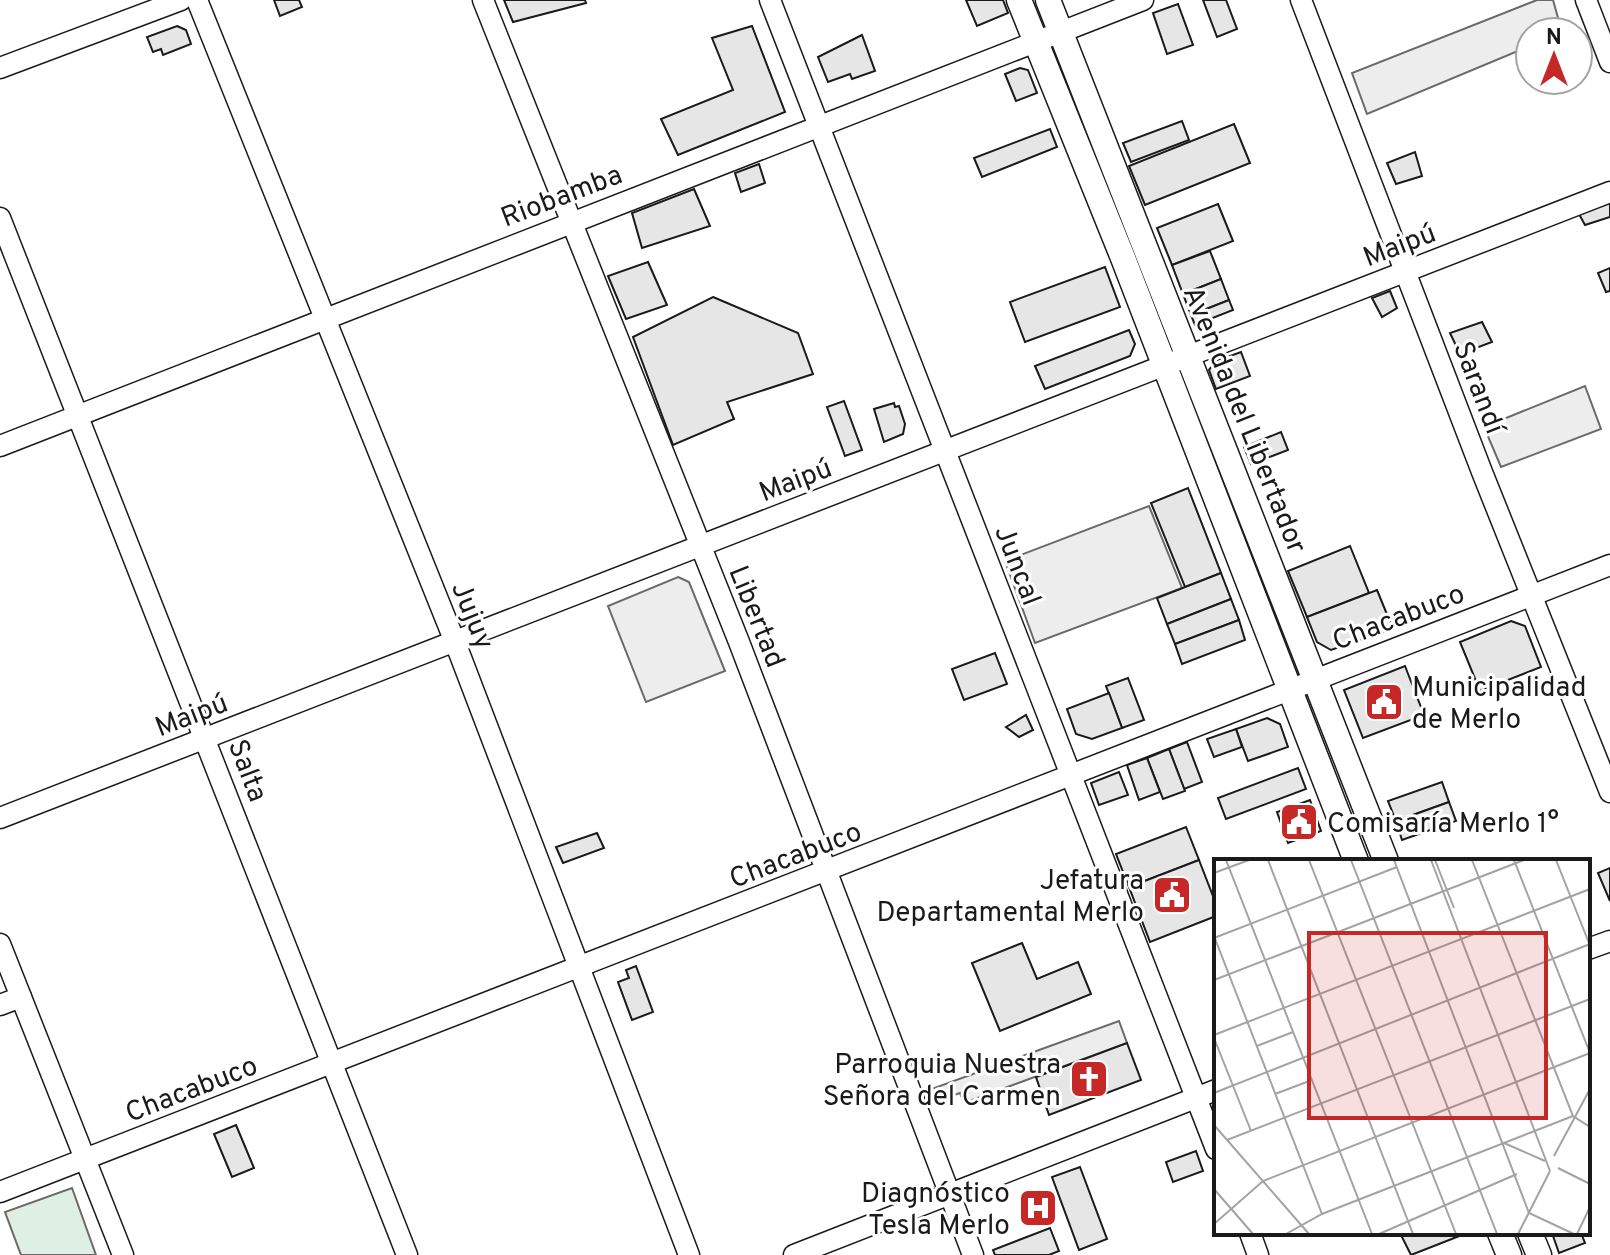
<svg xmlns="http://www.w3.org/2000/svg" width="1610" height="1255" viewBox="0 0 1610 1255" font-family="Overpass,sans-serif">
  <rect width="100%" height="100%" fill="#fff"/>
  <path fill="#e0efe3" stroke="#6a6a6a" stroke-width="2" d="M72 1188 96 1255H21L5 1212Z"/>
  <g fill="#ededed" stroke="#6a6a6a" stroke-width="2">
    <path d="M1537 0H1553L1562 32H1530V46L1367 114 1352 73Z"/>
    <path d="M1585 386 1601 429 1501 467 1484 427Z"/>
    <path d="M1149 506 1182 588 1035 643 1005 561Z"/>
    <path d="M678 577 689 582 725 671 646 702 608 606Z"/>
    <path d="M1119 1021 1127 1043 964 1103 960 1093 931 1103 926 1091Z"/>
  </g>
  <g fill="#e6e6e6" stroke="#1a1a1a" stroke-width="2">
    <path d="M274 0H299L302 7 280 16Z"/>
    <path d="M504 0H585L586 3 513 22Z"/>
    <path d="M966 0H1003L1008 13 977 26Z"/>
    <path d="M1203 0H1226L1237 29 1217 37Z"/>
    <path d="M1178 4 1193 45 1167 54 1153 13Z"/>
    <path d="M177 26 186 30 191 44 163 55 161 49 153 52 147 37Z"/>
    <path d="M752 26 785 112 678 155 661 119 733 90 712 38Z"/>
    <path d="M862 35 875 71 852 79 850 74 828 82 818 57Z"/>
    <path d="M1020 68 1028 70 1037 93 1016 101 1005 74Z"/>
    <path d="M1182 121 1189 140 1131 162 1123 143Z"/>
    <path d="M1234 124 1250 163 1145 205 1129 166Z"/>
    <path d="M1050 129 1057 147 982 177 974 158Z"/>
    <path d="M1415 152 1422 176 1396 184 1387 163Z"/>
    <path d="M759 164 765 183 741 192 735 173Z"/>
    <path d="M694 189 710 226 642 248 632 213Z"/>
    <path d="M1610 203V217L1585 225 1579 214Z"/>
    <path d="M1218 204 1233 241 1172 265 1157 228Z"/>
    <path d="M1210 251 1221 279 1183 294 1172 265Z"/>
    <path d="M648 262 667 305 626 319 608 276Z"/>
    <path d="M1105 267 1120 307 1025 342 1010 302Z"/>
    <path d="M1610 268V291L1606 292 1598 273Z"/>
    <path d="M1221 279 1229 300 1191 315 1183 294Z"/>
    <path d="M1390 291 1397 308 1382 317 1372 298Z"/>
    <path d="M713 297 798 333 813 374 727 402 734 419 673 445 633 337Z"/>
    <path d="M1229 300 1233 310 1195 325 1191 315Z"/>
    <path d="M1482 322 1492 342 1460 354 1450 333Z"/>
    <path d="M1129 330 1135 344 1130 356 1045 389 1035 366Z"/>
    <path d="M1241 352 1250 376 1216 389 1209 370 1216 361Z"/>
    <path d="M844 401 862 450 845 456 827 407Z"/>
    <path d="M894 403 895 407 899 406 905 424 903 434 884 442 874 409Z"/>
    <path d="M1281 432 1288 450 1251 464 1244 447Z"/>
    <path d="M1188 488 1221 573 1185 587 1151 503Z"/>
    <path d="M1350 546 1369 593 1307 617 1288 571Z"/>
    <path d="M1221 573 1231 599 1167 624 1157 598Z"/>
    <path d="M1377 590 1393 629 1331 650 1317 642 1307 617Z"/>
    <path d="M1231 599 1239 620 1175 644 1167 624Z"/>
    <path d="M1239 620 1245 640 1182 664 1175 644Z"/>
    <path d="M1511 621 1525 626 1541 667 1480 691 1460 642Z"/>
    <path d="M995 653 1007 684 964 700 952 669Z"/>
    <path d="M1405 666 1424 715 1363 738 1344 690Z"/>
    <path d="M1128 678 1144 720 1122 728 1106 686Z"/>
    <path d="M1109 693 1122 728 1092 739 1076 734 1067 709Z"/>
    <path d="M1026 715 1033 730 1019 737 1006 727Z"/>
    <path d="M1267 718 1280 724 1288 747 1248 761 1236 729Z"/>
    <path d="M1236 729 1242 747 1214 757 1207 739Z"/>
    <path d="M1187 742 1202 782 1184 789 1169 749Z"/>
    <path d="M1169 749 1185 791 1163 799 1147 758Z"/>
    <path d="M1147 758 1160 792 1139 800 1127 765Z"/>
    <path d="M1298 768 1306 789 1226 819 1218 798Z"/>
    <path d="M1119 772 1128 795 1099 805 1091 783Z"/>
    <path d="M1442 782 1449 802 1396 821 1388 801Z"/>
    <path d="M1310 800 1321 831 1288 843 1277 812Z"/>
    <path d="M1449 802 1456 821 1402 840 1396 821Z"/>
    <path d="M1186 827 1199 860 1129 887 1116 854Z"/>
    <path d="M597 833 604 848 563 863 556 847Z"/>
    <path d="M1199 860 1216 904V916L1150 942 1129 887Z"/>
    <path d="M1610 868V901L1598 873Z"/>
    <path d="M1022 943 1037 979 1078 962 1091 994 1000 1031 972 963Z"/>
    <path d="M636 966 653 1012 632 1020 618 982 629 978 626 970Z"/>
    <path d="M1127 1043 1141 1080 1049 1115 1036 1077Z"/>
    <path d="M236 1125 254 1168 232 1177 214 1134Z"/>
    <path d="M1196 1151 1203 1171 1173 1182 1166 1162Z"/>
    <path d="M1080 1167 1107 1239 1079 1250 1052 1177Z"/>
    <path d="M1050 1228 1059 1251 1049 1255H995L993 1250Z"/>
    <path d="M1400 1233H1467L1411 1255Z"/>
    <path d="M1552 1233H1581L1585 1243 1559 1253Z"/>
  </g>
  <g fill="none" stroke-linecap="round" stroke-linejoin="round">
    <defs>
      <g id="minor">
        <path d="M197 0 455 642 689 1255"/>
        <path d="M483 0 739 642 973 1255"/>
        <path d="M770 0 1216 1149"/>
        <path d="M1301 0 1482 472 1610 792"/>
        <path d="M1586 0 1610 62"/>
        <path d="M0 68 181 0"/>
        <path d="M0 218 407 1255"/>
        <path d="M0 446 1143 0"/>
        <path d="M0 818 1610 192"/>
        <path d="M0 944 123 1255"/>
        <path d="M1588 949 1610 941"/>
        <path d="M0 1005 21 997"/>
        <path d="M0 1192 1610 565"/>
        <path d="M1250 1233 1258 1255"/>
        <path d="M794 1255 1216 1090"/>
      </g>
      <g id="major">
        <path d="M1019 0 1123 258 1356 861"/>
        <path d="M1048 0 1386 861"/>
        <path d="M1500 1233 1509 1255"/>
        <path d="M1530 1233 1539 1255"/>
      </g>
    </defs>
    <use href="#minor" stroke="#1a1a1a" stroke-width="23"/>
    <use href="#major" stroke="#1a1a1a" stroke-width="27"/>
    <use href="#minor" stroke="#fff" stroke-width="20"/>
    <use href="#major" stroke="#fff" stroke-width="24"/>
  </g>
  <defs>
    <symbol id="civic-square" viewBox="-11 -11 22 22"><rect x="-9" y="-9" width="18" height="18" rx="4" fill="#c62828" stroke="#fff"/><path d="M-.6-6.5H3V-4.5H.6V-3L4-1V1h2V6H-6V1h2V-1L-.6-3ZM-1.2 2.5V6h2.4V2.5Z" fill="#fff"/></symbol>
    <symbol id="church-square" viewBox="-11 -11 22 22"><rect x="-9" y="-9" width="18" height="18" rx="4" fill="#c62828" stroke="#fff"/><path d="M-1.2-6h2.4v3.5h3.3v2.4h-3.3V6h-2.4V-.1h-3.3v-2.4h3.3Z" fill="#fff"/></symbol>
    <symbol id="hospital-square" viewBox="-11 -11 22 22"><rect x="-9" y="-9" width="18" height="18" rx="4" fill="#c62828" stroke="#fff"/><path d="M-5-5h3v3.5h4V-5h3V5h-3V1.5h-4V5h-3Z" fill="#fff"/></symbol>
  </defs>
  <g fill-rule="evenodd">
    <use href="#civic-square" x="1362" y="680" width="44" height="44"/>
    <use href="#civic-square" x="1277" y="800" width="44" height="44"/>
    <use href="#civic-square" x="1150" y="873" width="44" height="44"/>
    <use href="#church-square" x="1067" y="1057" width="44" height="44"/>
    <use href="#hospital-square" x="1016" y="1186" width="44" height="44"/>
  </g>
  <g text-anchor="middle" stroke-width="6" stroke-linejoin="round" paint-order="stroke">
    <g font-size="28" fill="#1a1a1a" stroke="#fff">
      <text transform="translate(561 195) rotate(-21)" y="10">Riobamba</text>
      <text transform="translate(1399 244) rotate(-21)" y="10">Maipú</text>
      <text transform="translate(1480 387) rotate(69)" y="10">Sarandí</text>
      <text transform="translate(1246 419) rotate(68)" y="10">Avenida del Libertador</text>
      <text transform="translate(795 479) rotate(-21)" y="10">Maipú</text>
      <text transform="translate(1019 565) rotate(69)" y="10">Juncal</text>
      <text transform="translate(474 615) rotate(68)" y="10">Jujuy</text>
      <text transform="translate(758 616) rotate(68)" y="10">Libertad</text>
      <text transform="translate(1398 616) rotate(-21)" y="10">Chacabuco</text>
      <text transform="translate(191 714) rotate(-21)" y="10">Maipú</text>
      <text transform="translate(249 770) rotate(69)" y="10">Salta</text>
      <text transform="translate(795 854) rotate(-21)" y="10">Chacabuco</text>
      <text transform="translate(191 1088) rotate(-21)" y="10">Chacabuco</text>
    </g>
    <g font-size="28" fill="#1a1a1a" stroke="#fff" text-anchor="end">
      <text x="1412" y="696" text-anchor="start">Municipalidad<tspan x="1412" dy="32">de Merlo</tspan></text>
      <text x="1327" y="832" text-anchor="start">Comisaría Merlo 1°</text>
      <text x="1144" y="889">Jefatura<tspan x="1144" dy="32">Departamental Merlo</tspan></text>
      <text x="1061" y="1073">Parroquia Nuestra<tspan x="1061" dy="32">Señora del Carmen</tspan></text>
      <text x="1010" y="1202">Diagnóstico<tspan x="1010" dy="32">Tesla Merlo</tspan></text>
    </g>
  </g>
  <g transform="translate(1214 859)">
    <rect width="376" height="376" fill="#fff"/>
    <path fill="none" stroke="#a3a3a3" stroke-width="2" d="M12 1 158 375M54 1 199 375M95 1 242 375M137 1 283 375M180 1 315 354 360 375M217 1 336 312M221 1 240 49M258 1 359 257 376 268M300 1 376 194M342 1 375 84M0 14 35 1M0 77 108 355M0 79 183 8M0 121 310 1M0 176 376 30M0 179 37 272M43 187 79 173M0 234 376 85M61 235 98 221M0 266 95 375M13 281 376 140M290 284 331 302M340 297 376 230M344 309 376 325M0 330 39 375M0 365 49 322 376 194M72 375 108 355 359 257M165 375 303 315M304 375 336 312M363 375 376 348"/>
    <path fill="#c62828" fill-opacity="0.15" stroke="#c62828" stroke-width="4" d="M95 74H332V259H95Z"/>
    <rect width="376" height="376" fill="none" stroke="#1a1a1a" stroke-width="4"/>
  </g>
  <g transform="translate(1554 56)"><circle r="38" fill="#ffffff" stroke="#a3a3a3" stroke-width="2"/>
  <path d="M0-6L14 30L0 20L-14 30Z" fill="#c62828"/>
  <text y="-12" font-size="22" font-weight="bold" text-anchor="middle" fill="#1a1a1a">N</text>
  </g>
</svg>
